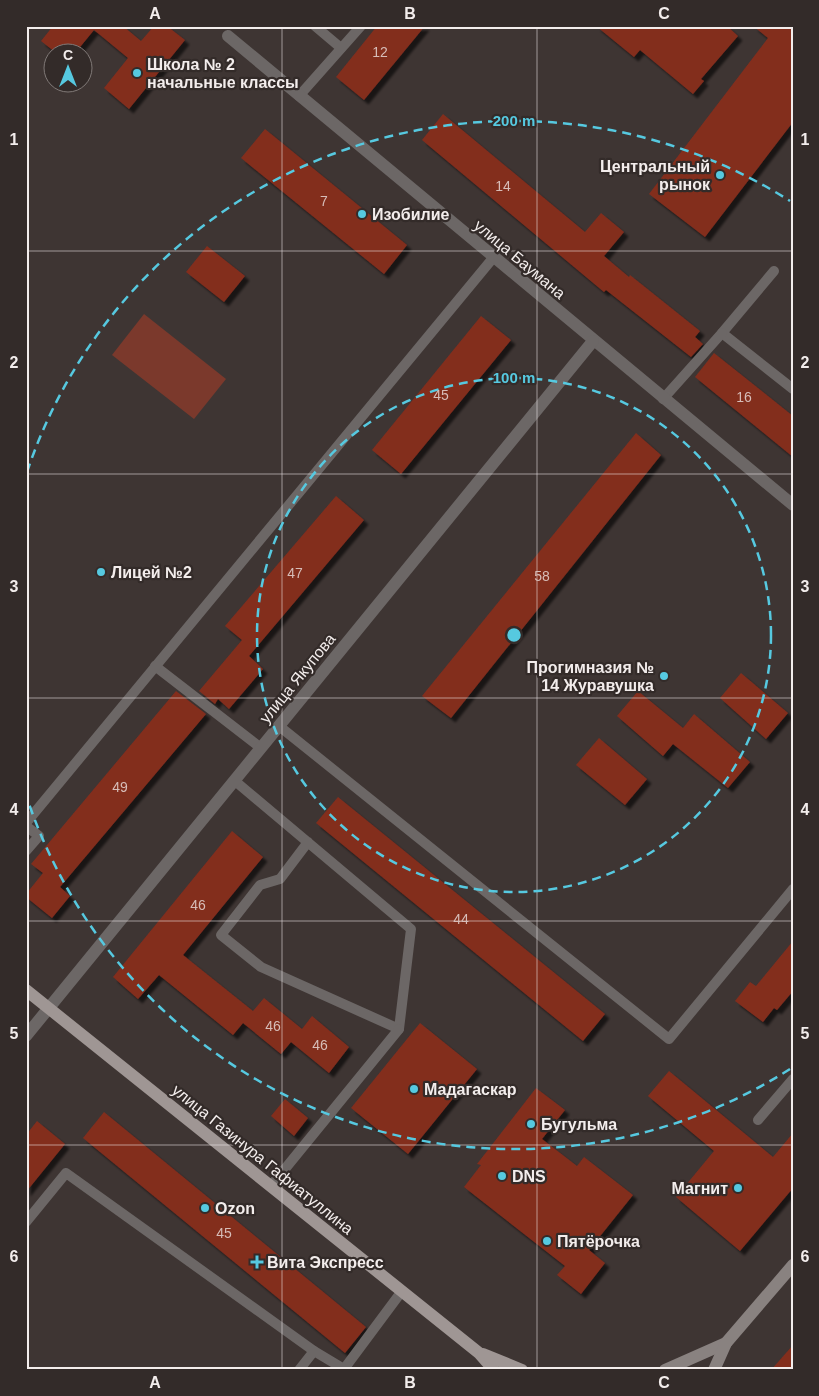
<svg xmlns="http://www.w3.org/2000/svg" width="819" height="1396" viewBox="0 0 819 1396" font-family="Helvetica,sans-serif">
  <defs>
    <filter id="shadow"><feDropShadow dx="4.5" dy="4.5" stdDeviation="1" flood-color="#0009"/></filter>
  </defs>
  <rect width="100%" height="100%" fill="#3e3533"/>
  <path fill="#7b392c" d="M144 314 226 379 194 419 112 355Z"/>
  <g fill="#832d1d" filter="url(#shadow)">
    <path d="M53 26H123L141 41 154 26H167L185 40 129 109 104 88 128 58 94 30 76 52H55L41 41Z"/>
    <path d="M377 26H425L364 100 336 77Z"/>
    <path d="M596 26H727L738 36 701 79 704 81 693 94 640 50 634 57Z"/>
    <path d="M753 26H793V122L705 237 649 194 768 38Z"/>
    <path d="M443 114 585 232 601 213 624 232 604 256 629 277 630 275 700 331 695 337 703 344 691 357 606 290 604 292 422 140Z"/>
    <path d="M265 129 407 245 384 274 241 158Z"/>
    <path d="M207 246 245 276 224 302 186 272Z"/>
    <path d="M481 316 511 340 401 474 372 450Z"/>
    <path d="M714 353 793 416V457L695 377Z"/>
    <path d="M636 433 661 455 451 718 422 696Z"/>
    <path d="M336 496 364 520 249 656 263 669 229 709 218 699 215 704 199 691 242 640 225 626Z"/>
    <path d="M741 673 788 713 766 739 720 698Z"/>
    <path d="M176 691 206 714 60 887 70 896 52 918 26 897V894L43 873 31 864Z"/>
    <path d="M638 691 683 728 694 714 750 762 728 788 673 744 663 756 617 716Z"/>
    <path d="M599 738 647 779 625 805 576 765Z"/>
    <path d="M338 797 605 1014 583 1041 316 823Z"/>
    <path d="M232 831 263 857 183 955 253 1011 264 998 302 1029 312 1016 349 1047 329 1073 291 1042 281 1054 243 1023 233 1035 159 975 138 999 113 977Z"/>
    <path d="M793 941V991L777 1010 774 1008 763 1022 735 1001 750 982 756 986Z"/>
    <path d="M420 1023 477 1069 408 1154 351 1108Z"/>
    <path d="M669 1071 773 1157 793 1133V1188L740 1251 676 1197 714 1151 648 1096Z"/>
    <path d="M536 1088 565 1110 542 1139 577 1166 584 1157 633 1195 589 1250 605 1263 581 1294 557 1275 565 1266 464 1187 481 1165 477 1164Z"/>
    <path d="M285 1099 308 1118 294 1136 271 1116Z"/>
    <path d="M104 1112 366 1327 345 1353 83 1138Z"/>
    <path d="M37 1121 65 1144 26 1192V1135Z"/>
    <path d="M793 1345V1370H771Z"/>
  </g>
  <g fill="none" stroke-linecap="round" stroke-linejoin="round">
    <g stroke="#6c6766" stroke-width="10">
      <path d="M315 26 341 48"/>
      <path d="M299 96 361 26"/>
      <path d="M774 271 722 333 793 389"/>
      <path d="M663 399 722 333"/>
      <path d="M155 666 261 748"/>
      <path d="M279 726 669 1039 793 889"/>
      <path d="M235 781 411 929 399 1029 261 967 221 935 260 885 280 879 308 842"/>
      <path d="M26 823 493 258"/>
      <path d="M26 826 39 836 26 851"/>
      <path d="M758 1120 793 1079"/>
      <path d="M271 1186 399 1029"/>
      <path d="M26 1222 66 1173 314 1351"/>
      <path d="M299 1370 314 1351 344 1369 402 1291"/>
    </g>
    <g stroke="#6c6766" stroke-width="12">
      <path d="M228 36 793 505"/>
      <path d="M26 1036 593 341"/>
    </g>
    <g stroke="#898280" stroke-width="12">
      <path d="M665 1370 726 1343"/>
      <path d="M714 1370 726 1343 793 1265"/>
    </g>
    <g stroke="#9f9694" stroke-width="12">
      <path d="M26 990 479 1353 494 1370"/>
      <path d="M483 1354 522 1370"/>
    </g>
  </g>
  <path fill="none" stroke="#f3edec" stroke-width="1" stroke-opacity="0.55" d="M282 26V1370M537 26V1370M26 251H793M26 474H793M26 698H793M26 921H793M26 1145H793"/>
  <g fill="none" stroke="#56c9e0" stroke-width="2.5" stroke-dasharray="9 6">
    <circle cx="514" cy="635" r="257"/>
    <path d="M790 1069A514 514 0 0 1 27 798M27 472A514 514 0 0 1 790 201"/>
  </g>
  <g fill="#56c9e0" stroke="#332b29" stroke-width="2">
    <circle cx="137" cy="73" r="5"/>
    <circle cx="720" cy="175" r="5"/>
    <circle cx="362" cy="214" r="5"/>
    <circle cx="101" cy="572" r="5"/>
    <circle cx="664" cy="676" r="5"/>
    <circle cx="414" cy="1089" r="5"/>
    <circle cx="531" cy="1124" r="5"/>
    <circle cx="502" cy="1176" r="5"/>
    <circle cx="738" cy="1188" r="5"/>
    <circle cx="205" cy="1208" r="5"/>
    <circle cx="547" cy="1241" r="5"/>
    <path d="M254.5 1254.5h5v5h5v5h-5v5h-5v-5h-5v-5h5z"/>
  </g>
  <g text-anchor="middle" stroke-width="4.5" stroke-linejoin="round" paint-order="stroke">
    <g font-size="14" fill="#d7bdb8">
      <text x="380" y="57">12</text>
      <text x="503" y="191">14</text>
      <text x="324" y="206">7</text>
      <text x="441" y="400">45</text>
      <text x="744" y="402">16</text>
      <text x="295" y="578">47</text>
      <text x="542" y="581">58</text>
      <text x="120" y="792">49</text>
      <text x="198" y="910">46</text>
      <text x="461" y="924">44</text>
      <text x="273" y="1031">46</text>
      <text x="320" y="1050">46</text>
      <text x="224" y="1238">45</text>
    </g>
    <g font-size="16" font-weight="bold" fill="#f3edec" stroke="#332b29" text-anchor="start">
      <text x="147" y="70">Школа № 2<tspan x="147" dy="18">начальные классы</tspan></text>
      <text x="710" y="172" text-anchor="end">Центральный<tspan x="710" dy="18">рынок</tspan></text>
      <text x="372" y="220">Изобилие</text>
      <text x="111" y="578">Лицей №2</text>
      <text x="654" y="673" text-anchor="end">Прогимназия №<tspan x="654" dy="18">14 Журавушка</tspan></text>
      <text x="424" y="1095">Мадагаскар</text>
      <text x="541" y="1130">Бугульма</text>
      <text x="512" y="1182">DNS</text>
      <text x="728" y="1194" text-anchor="end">Магнит</text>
      <text x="215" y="1214">Ozon</text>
      <text x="557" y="1247">Пятёрочка</text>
      <text x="267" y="1268">Вита Экспресс</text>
    </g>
    <g font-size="16" fill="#f3edec" stroke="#332b29">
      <text transform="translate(520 259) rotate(40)" y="6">улица Баумана</text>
      <text transform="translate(297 678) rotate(-51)" y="6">улица Якупова</text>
      <text transform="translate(263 1159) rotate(39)" y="6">улица Газинура Гафиатуллина</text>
    </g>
  </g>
  <circle cx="514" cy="635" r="8" fill="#56c9e0" stroke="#332b29" stroke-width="2.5"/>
  <g font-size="15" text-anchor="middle" font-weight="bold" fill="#56c9e0" stroke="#332b29" stroke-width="4.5" stroke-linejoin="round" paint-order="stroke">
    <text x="514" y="126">200 m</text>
    <text x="514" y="383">100 m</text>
  </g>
  <rect width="819" height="1396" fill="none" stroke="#332b29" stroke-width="55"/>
  <g transform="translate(68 68)"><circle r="24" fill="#332b29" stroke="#807977"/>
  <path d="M0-4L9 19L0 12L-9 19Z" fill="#56c9e0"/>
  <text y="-8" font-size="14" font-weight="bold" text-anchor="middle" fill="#f3edec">С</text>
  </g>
  <rect x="28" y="28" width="764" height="1340" fill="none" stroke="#f3edec" stroke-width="2"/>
  <g font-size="16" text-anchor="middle" font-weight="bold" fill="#f3edec">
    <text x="155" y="19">A</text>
    <text x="410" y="19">B</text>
    <text x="664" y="19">C</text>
    <text x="14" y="145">1</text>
    <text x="805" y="145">1</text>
    <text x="14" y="368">2</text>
    <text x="805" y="368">2</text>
    <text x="14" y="592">3</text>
    <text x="805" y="592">3</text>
    <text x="14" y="815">4</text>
    <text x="805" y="815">4</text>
    <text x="14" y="1039">5</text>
    <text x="805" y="1039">5</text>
    <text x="14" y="1262">6</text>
    <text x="805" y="1262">6</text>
    <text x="155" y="1388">A</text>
    <text x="410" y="1388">B</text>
    <text x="664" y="1388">C</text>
  </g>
</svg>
